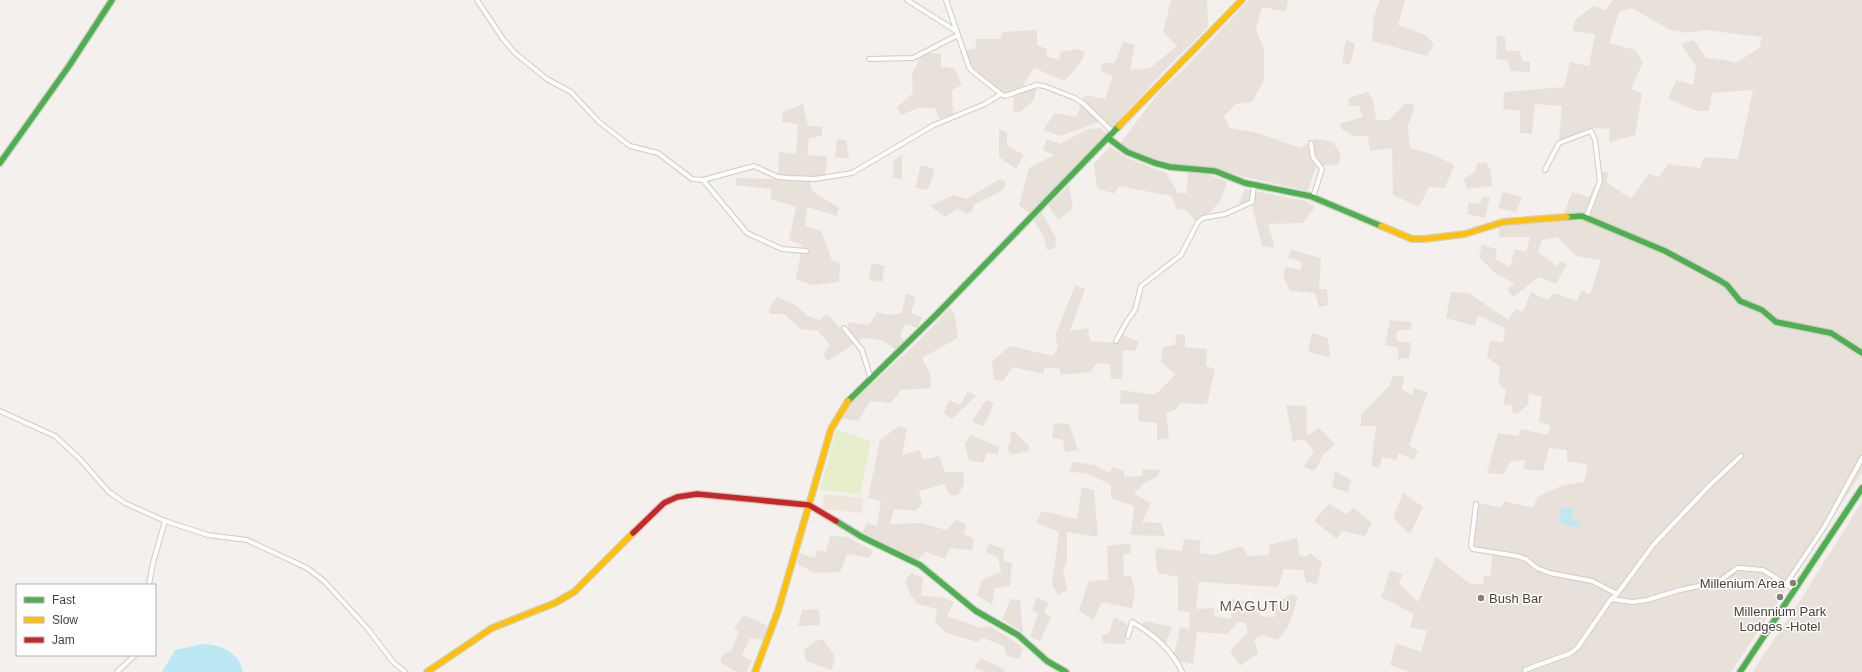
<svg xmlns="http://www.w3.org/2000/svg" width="1862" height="672" viewBox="0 0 1862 672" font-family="Helvetica,sans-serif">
  <rect width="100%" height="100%" fill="#f3f0ed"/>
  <g fill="#e8e1da">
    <path d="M1171 0H1207L1208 27 1162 73 1113 127 1099 122 1060 136 1043 130 1055 113 1076 117 1085 95 1105 99 1113 76 1101 71 1103 63H1115L1123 42 1135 45 1130 70 1150 68 1177 46 1163 32Z"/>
    <path d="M1249 0H1288L1286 12 1262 7 1256 30 1264 49V80L1252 102 1236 104 1224 116 1230 128 1258 133 1300 148 1316 139 1333 142 1341 155 1339 164 1316 167 1308 191 1197 166H1174L1152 161 1119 145 1159 92 1183 70Z"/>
    <path d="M1380 0H1405L1398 25 1427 36 1434 45 1427 56 1372 41 1374 17Z"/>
    <path d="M1613 0H1862V472L1815 546 1731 672H1410L1390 665 1396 643 1421 652 1427 631 1410 627 1414 614 1381 597 1390 571 1403 574 1399 583 1418 602 1436 557 1470 584H1483L1484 576H1491L1492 553 1470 550 1474 502 1501 508 1504 501 1533 508 1537 497 1563 485 1584 482 1588 465 1567 461V450L1549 448 1543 471 1524 469 1525 460 1510 462 1504 474 1487 473 1498 433 1518 436 1521 429 1548 435 1551 426 1539 422 1542 397 1529 393 1528 404 1520 412 1513 414 1512 406 1503 404 1506 391 1499 384 1500 367 1487 357 1490 341 1503 342 1505 328 1478 315 1475 326 1446 318 1451 292 1469 293 1508 320 1516 309 1523 312 1531 292 1547 300 1554 293 1577 301 1582 290 1590 295 1601 260 1576 256 1557 237 1542 240 1538 252 1557 266 1561 261 1567 264 1556 284 1539 277 1513 297 1507 290 1514 283 1496 274 1479 257 1482 245 1497 249 1495 259 1510 267 1515 249 1526 252 1530 237H1499V227L1562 218 1572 192 1589 197 1601 171 1609 173 1606 182 1631 199 1649 174 1659 177 1668 164 1700 168 1704 157 1738 159 1753 90 1712 93 1709 111H1697L1668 99 1676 80 1693 85 1696 66 1681 44 1694 40 1706 58 1726 60 1736 63 1759 48 1762 37 1704 30 1688 33 1670 30 1632 8 1619 12 1609 43 1635 50 1643 62 1631 89 1642 93 1635 135 1609 142 1610 129 1590 128 1569 139H1559L1562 106 1535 104 1532 134 1520 133V111L1503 109 1504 92 1564 87 1570 62 1589 66 1595 34 1572 31 1576 19 1594 6 1606 10Z"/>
    <path d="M1037 30V45L1047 49 1046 56 1059 60 1060 52 1077 49 1085 52 1082 60 1065 81 1034 68 1023 85 1036 89 1034 100 1019 113 1013 112 1014 97 996 92 989 81 976 72 966 60 963 51 975 49 977 39H1000L1003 32Z"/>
    <path d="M1497 36 1505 37 1506 51H1520L1522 61 1530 62V72L1511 71 1508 60 1496 59Z"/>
    <path d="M1346 39 1355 44 1350 65 1342 63Z"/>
    <path d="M924 52 941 54V67L954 68 962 85 952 90 953 115 939 118 935 108H918L901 115 897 107 913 93 912 73Z"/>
    <path d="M1368 92 1373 99 1376 120H1389L1406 103 1415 105 1408 126 1410 148 1432 154 1454 165 1445 188 1429 187 1419 207 1393 195 1392 148 1370 151 1368 136H1353L1342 129 1340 124 1363 117 1359 106H1349L1348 98Z"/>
    <path d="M803 104 808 126 822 127V136L809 138 807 155 827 156 825 176 809 179 812 191 839 208 837 216 807 207 805 226 821 231 832 260 840 264 839 282 813 285 796 280 802 245 789 240 796 207 771 199V189L735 185 737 178 778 179 779 152 796 154 798 124 782 122 783 112Z"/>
    <path d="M1101 128 1109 136 1074 168 1030 215 1019 205 1029 168 1054 155 1043 150 1047 139 1060 144 1088 129Z"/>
    <path d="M999 130 1007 132V146L1024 155 1016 169 999 157Z"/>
    <path d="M837 139 846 140 849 159 835 157Z"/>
    <path d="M1110 147 1127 158 1166 173 1178 193H1187L1188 173 1207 174 1227 182 1221 200 1211 211 1196 222 1186 210 1177 209 1171 196 1119 186 1114 194 1097 188 1094 164Z"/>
    <path d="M902 155V179L893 178 894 160Z"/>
    <path d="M1486 162 1490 169 1492 186 1467 189 1464 179 1475 172 1477 163Z"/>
    <path d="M921 165 935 169 928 190 915 188Z"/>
    <path d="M1000 179 1006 182 1003 190 975 204 971 212 966 214 958 208 945 217 930 206 954 195 967 199Z"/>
    <path d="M1069 186 1073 208 1058 220 1048 205Z"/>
    <path d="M1245 189 1305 201 1315 207 1303 223 1268 224 1274 244 1273 248 1262 246 1252 206 1239 203Z"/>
    <path d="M1503 192 1522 197 1516 212 1498 208Z"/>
    <path d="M1483 197H1490L1485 218 1467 214 1469 202 1480 204Z"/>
    <path d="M1041 211 1056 238 1055 248 1047 250 1043 235 1034 221Z"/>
    <path d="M1291 250 1321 258 1319 289H1327L1328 305 1319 307 1315 293 1290 291 1283 276 1286 267 1301 270 1302 262 1288 258Z"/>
    <path d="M872 263 885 266 882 282 869 280Z"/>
    <path d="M1075 285 1085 289 1070 331 1088 328 1090 341 1116 343 1122 334 1139 342 1135 351 1123 350 1122 379H1111L1110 364 1097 363 1090 372 1061 375 1059 368H1045L1043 374 1013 367 1003 381 994 380 992 361 1010 346 1053 356 1058 347 1055 336Z"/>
    <path d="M906 294 916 297 911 313 922 317 918 328 905 324 900 336 907 343 898 351 882 340 863 338 828 361 823 355 830 345 818 331 801 329 784 314H770L769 308 777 297 797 306 807 316 820 320 827 314 845 334 849 322 869 325 877 312 889 315 902 313Z"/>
    <path d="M950 308 955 315 958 338 922 358 930 373 931 388 901 390 891 403 870 401 858 421 839 418 853 401 918 342Z"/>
    <path d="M1390 320 1411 322 1412 329 1397 331V341L1411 343 1409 358 1398 359V348L1385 345Z"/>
    <path d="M1312 333 1328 338 1330 357 1308 352Z"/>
    <path d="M1177 334 1185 335V347L1207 349 1206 366 1215 369 1207 404 1180 403 1175 410 1166 413 1169 438 1157 440V423L1138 421 1139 404H1120L1121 390 1155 395 1176 374 1161 362 1163 347 1175 345Z"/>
    <path d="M1393 376H1404L1402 389 1412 396 1414 388 1428 392 1409 445 1418 451 1414 460 1398 453 1397 460 1382 457 1379 468 1371 466 1376 426H1361V415L1389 386Z"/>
    <path d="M968 391 976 396 952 419 944 413 949 400 960 405Z"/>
    <path d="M986 400 994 403 989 416 983 426 972 422Z"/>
    <path d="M1286 405 1306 406 1307 436 1319 428 1335 444 1323 455 1315 471 1304 467 1314 451 1304 439 1293 442Z"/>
    <path d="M1054 423 1069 424 1078 450 1065 452 1063 440 1052 438Z"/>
    <path d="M899 426 907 429 902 455 920 450 923 460 939 456 945 472H963L964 484 958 495H949L945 484 919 491 922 504 916 511 894 509 890 524 921 523 946 530 956 520 966 524 964 534 974 539 972 550 950 548 945 559 926 552 917 560 862 534 867 523 877 526 881 501 868 498 880 440Z"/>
    <path d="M1010 432H1015L1029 446 1028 451 1012 455 1007 449 1011 441Z"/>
    <path d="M971 435 999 447 998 454 987 453 983 463 969 460 965 444Z"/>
    <path d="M1073 462 1095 465 1108 473 1114 467 1124 471V477L1142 476 1143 469 1160 470 1158 476 1143 484 1134 494 1151 503 1142 522 1161 523 1165 536 1131 535 1134 506 1111 498V485L1086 473 1069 472Z"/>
    <path d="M1335 471 1351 480 1348 492 1332 488Z"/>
    <path d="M1082 487 1094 490 1098 537 1067 532V561L1063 570 1067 590 1058 595 1052 584 1059 532 1036 523 1042 511 1077 519Z"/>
    <path d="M1403 493 1423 507 1410 534 1393 518Z"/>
    <path d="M1862 502V672H1752L1792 613Z"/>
    <path d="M1329 504 1346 514 1353 508 1372 523 1365 536 1342 531 1337 539 1314 521Z"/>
    <path d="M830 536 848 537 873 551 869 558 847 554 840 572 815 573 797 564 799 553 815 558 817 550 826 552Z"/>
    <path d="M1297 538 1299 555 1305 557 1310 553 1322 563 1317 584 1306 582 1303 570 1284 569 1278 587 1199 582 1196 609 1214 608 1215 616 1231 619 1232 599 1259 603 1260 616 1275 617V603L1292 594 1298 597 1289 625 1278 640 1262 635 1254 640 1258 653 1240 666 1230 651 1248 632 1246 623 1238 622 1227 634 1197 632 1193 664 1173 660 1180 627 1189 629 1190 612 1178 611V577L1158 573 1155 555 1157 548 1182 551 1184 539 1201 541 1199 553 1214 555 1242 546 1248 556 1269 555V545Z"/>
    <path d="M1130 543 1131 553 1123 555 1124 576H1131L1135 590 1132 608 1102 602 1093 620 1079 610 1089 581 1108 580 1107 546Z"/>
    <path d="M989 544 1004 549 1003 560 1012 563 1010 586 995 588 992 605 977 595 982 580 1001 572 998 558 986 552Z"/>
    <path d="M911 573 923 578 921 596 942 597 954 602 947 616 981 628 989 626 1008 637 1023 648 1019 659 1007 656 1004 646 983 638 977 642 947 633 935 622 937 609 918 604 911 596 905 581Z"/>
    <path d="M1037 597 1048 603 1044 613 1051 617 1040 641 1030 637 1038 614 1032 610Z"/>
    <path d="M1011 599 1020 600 1023 633 1002 619Z"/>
    <path d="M819 609 820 625 798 626 802 610Z"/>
    <path d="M744 615 768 626 769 632 763 640 750 638 742 655 752 661 746 672H736L720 662 723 654 731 651 739 632 734 628Z"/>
    <path d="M1114 617 1127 624 1125 644 1103 643 1102 635 1109 634Z"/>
    <path d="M1144 621 1172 627 1164 649 1142 627Z"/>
    <path d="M823 639 835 656 832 670 806 661 804 650 815 641Z"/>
    <path d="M981 658 1005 670V672H984L974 667Z"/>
  </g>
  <path fill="#eee6dc" d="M824 494 863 498 862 513 822 509Z"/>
  <path fill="#e7eecc" d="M836 429 871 441 860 494 820 490Z"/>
  <g fill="#bbe8f3">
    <path d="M1561 507 1573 509V515L1569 518 1580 523V528L1560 523Z"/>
    <path d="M204 644C222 645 239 653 243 672H162L175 650Z"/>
  </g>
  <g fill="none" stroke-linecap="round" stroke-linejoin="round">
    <defs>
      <g id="street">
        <path d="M477 0 503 39 515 53 547 79 571 92 599 122 630 146 658 153 692 179 703 180 754 166 778 177 790 178 815 179 852 173 934 125 985 104 1001 94"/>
        <path d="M907 0 956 31"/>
        <path d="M946 0 969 67 972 71 1001 94 1005 96 1037 85 1044 86 1075 98 1084 104 1113 132"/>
        <path d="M869 59 913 58 958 35"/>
        <path d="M1311 143 1313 157 1322 169 1313 197"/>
        <path d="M1545 170 1559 143 1591 131 1595 140 1600 181 1586 218"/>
        <path d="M703 180 747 233 782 249 806 251"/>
        <path d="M844 328 862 350 871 379"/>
        <path d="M1116 341 1127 321 1135 310 1141 286 1181 255 1198 222 1203 218 1225 214 1252 202 1254 184"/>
        <path d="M0 411 55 436 79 458 109 492 125 503 165 521 208 535 247 540 307 568 324 581 368 629 393 662 405 672"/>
        <path d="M1476 504 1471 546 1473 549 1517 556 1526 559 1537 568 1550 573 1592 581 1617 594"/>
        <path d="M149 585 153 563 165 521"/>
        <path d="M1795 590 1786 584 1825 526 1862 458"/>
        <path d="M1611 599 1633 602 1647 600 1680 590 1718 582 1737 568H1740L1763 570 1786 584"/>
        <path d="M1128 636 1132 622C1152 633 1173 651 1182 672"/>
        <path d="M1525 670 1571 653 1578 647 1611 599 1617 594 1654 544 1710 485 1741 456"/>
        <path d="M117 672 135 655"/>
      </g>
      <g id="fast">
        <path d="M1108 138 1127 152 1155 163 1170 167 1215 171 1245 183 1310 196 1381 226"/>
        <path d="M0 163 69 66 112 0"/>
        <path d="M1567 217 1582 216 1665 251 1719 280 1727 285 1740 301 1762 310 1776 322 1831 333 1862 353"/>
        <path d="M848 401 937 314 1119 126"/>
        <path d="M836 521 862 537 920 565 976 611 1018 635 1047 661 1066 672"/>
        <path d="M1740 672 1862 488"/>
      </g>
      <g id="slow">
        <path d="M1119 126 1242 0"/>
        <path d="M1381 226 1412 239H1424L1465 234 1503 222 1567 217"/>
        <path d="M427 672 492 628 555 603 574 592 633 533"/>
        <path d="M755 672 778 611 831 429 848 401"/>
      </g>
      <path id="jam" d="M633 533 664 503 677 497 697 494 809 505 836 521"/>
    </defs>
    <use href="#street" stroke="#d0ccc9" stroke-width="6"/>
    <use href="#fast" stroke="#d4cdc5" stroke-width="8"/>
    <use href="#slow" stroke="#d4cdc5" stroke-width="8"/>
    <use href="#jam" stroke="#d4cdc5" stroke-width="8"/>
    <use href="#street" stroke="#fdfdfc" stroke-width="4"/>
    <use href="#fast" stroke="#4caf50" stroke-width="5.5"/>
    <use href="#slow" stroke="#ffc107" stroke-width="5.5"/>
    <use href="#jam" stroke="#c62828" stroke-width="5.5"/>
  </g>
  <g fill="#867e77" stroke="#fff" stroke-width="1.5">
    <circle cx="1793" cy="583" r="4"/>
    <circle cx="1780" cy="597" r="4"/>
    <circle cx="1481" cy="598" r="4"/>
  </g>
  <g text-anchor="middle" stroke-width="3" stroke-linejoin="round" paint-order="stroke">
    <g font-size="13" fill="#4b4037" stroke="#fff" text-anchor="end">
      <text x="1785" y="588">Millenium Area</text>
      <text x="1489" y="603" text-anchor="start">Bush Bar</text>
      <text x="1780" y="616" text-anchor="middle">Millennium Park<tspan x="1780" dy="15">Lodges -Hotel</tspan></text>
    </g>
    <g font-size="15" letter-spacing="1" fill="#6f5b4e" stroke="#fff">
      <text x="1255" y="611">MAGUTU</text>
    </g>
  </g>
  <rect x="16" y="584" width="140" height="72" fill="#ffffff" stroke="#b7b3af"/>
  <rect x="24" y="597" width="20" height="6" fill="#4caf50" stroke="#b7b3af"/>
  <text x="52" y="604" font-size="12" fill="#4b4037">Fast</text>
  <rect x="24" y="617" width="20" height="6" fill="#ffc107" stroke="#b7b3af"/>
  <text x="52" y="624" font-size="12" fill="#4b4037">Slow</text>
  <rect x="24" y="637" width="20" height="6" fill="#c62828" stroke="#b7b3af"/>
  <text x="52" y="644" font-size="12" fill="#4b4037">Jam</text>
</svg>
